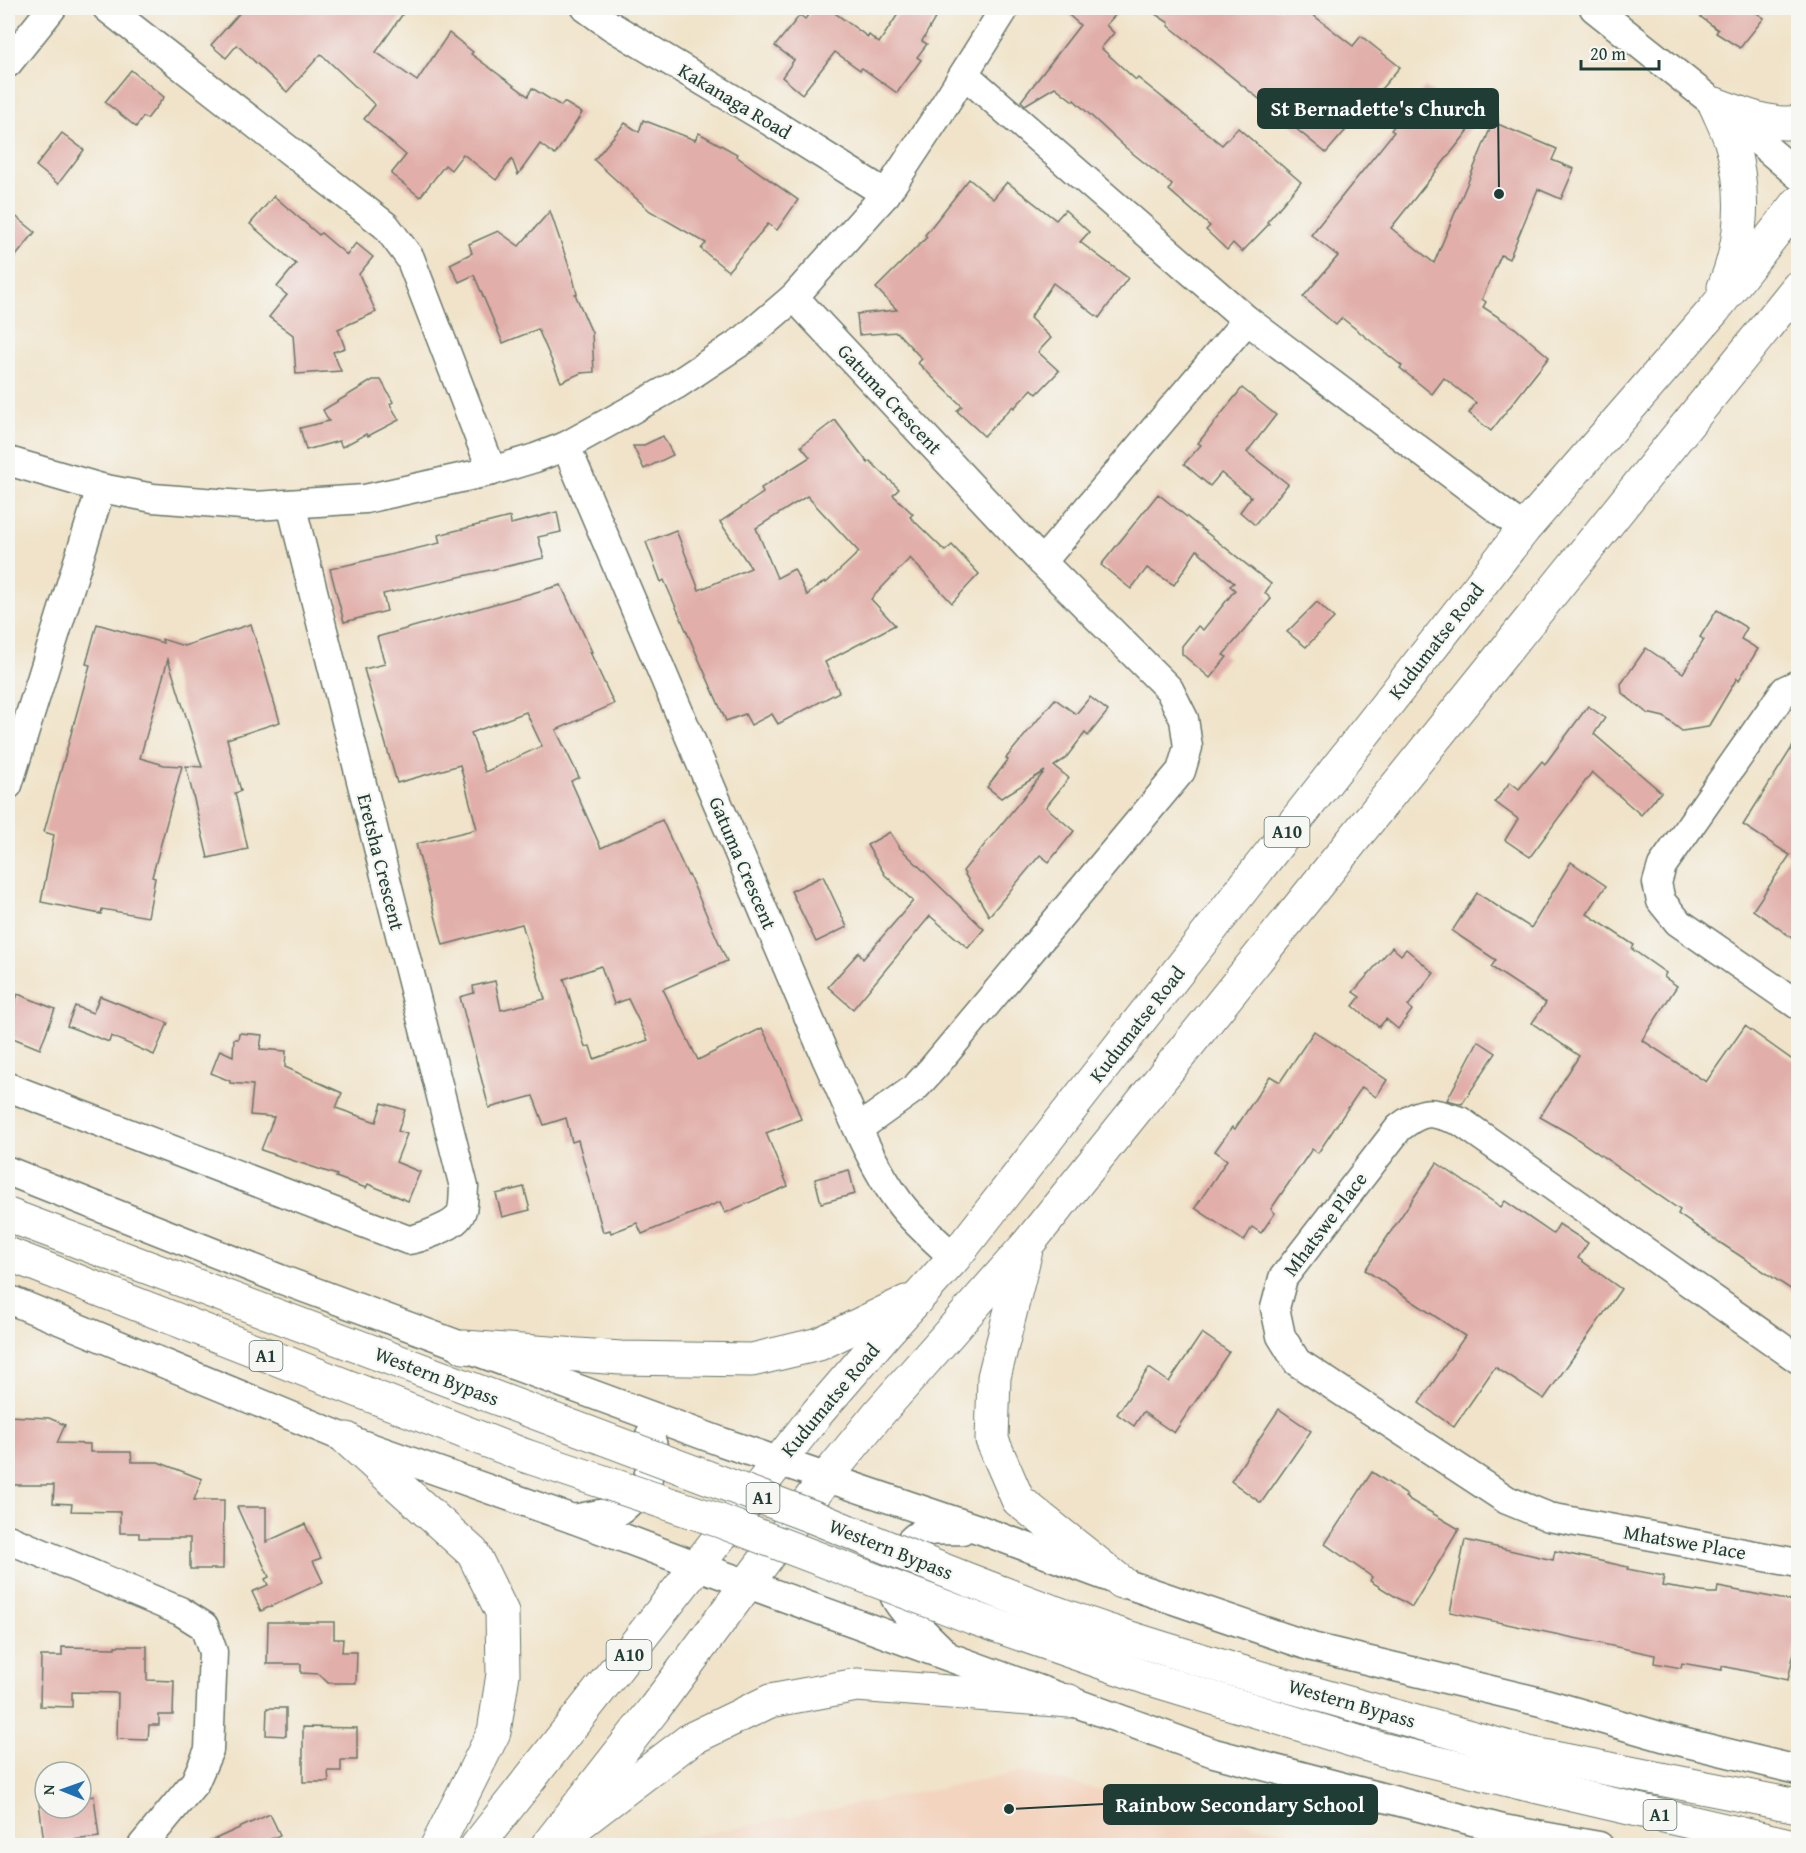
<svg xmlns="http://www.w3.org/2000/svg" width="1806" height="1853" viewBox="0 0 1806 1853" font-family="'Gentium Book Plus',serif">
  <rect width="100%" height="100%" fill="#f6f6f2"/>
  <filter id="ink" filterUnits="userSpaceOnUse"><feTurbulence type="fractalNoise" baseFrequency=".0167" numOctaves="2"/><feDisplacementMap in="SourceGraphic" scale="12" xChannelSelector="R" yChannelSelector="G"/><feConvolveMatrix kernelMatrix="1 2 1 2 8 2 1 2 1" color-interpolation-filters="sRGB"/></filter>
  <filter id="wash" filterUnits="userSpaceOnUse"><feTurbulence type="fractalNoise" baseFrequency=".008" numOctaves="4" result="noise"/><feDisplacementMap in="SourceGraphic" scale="24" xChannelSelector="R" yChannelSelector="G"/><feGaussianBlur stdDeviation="1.35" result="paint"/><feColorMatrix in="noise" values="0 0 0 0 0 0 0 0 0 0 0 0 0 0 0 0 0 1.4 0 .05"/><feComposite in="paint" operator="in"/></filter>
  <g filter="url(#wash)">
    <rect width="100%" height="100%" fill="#f0e3c9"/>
    <path fill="#f3d4bf" d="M1021 1772 1343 1845H648Z"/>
    <g id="blocks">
      <g fill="#e1aea9" fill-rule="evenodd">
        <path d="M244 8H407L376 52 417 81 449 33 473 52 471 54 528 96 532 88 561 106 564 102 582 113 555 155 540 144 518 175 512 159 496 180 463 154 451 170 445 165 420 197 391 174 406 155 364 119 375 105 321 54 287 92 237 45 226 58 211 45Z"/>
        <path d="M814 8H828L868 37 869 35 879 43 902 8H941L922 41 927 44 917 57 921 60 897 93 862 68 860 70 835 52 802 94 782 77 794 60 775 46 800 15 805 19Z"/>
        <path d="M1061 8H1122L1106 25 1114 33 1101 48 1136 80 1138 78 1222 145 1238 128 1301 182 1267 222 1269 224 1242 252 1233 243 1227 250 1206 230 1210 226 1169 190 1172 185 1126 148 1074 100 1073 101 1055 87 1025 105 1021 101 1080 25Z"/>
        <path d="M1146 8H1304L1353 46 1361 36 1400 67 1326 153 1169 26V23Z"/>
        <path d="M1689 8H1749L1764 18 1740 48 1716 33 1718 30Z"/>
        <path d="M131 70 164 97 147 119 143 117 136 127 105 102Z"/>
        <path d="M1425 87 1473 125 1391 228 1434 263 1493 122 1557 149 1552 160 1574 169 1561 199 1538 189 1509 259 1501 255 1482 299 1486 302 1483 307 1515 328 1549 357 1491 431 1469 413 1476 403 1444 378 1432 394 1400 368 1402 366 1342 318 1336 325 1303 297 1338 256 1311 235 1394 132 1391 130Z"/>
        <path d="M643 120 695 140 699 133 737 154 736 156 798 200 777 230 768 224 728 271 701 249 706 243 650 211 594 160 625 123 639 132Z"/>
        <path d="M62 133 84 150 58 184 36 166Z"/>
        <path d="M969 179 993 199 1007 182 1056 220 1065 210 1089 232 1080 242 1128 278 1099 318 1053 283 1030 318 1051 338 1038 352 1059 371 1037 394 1032 389 1014 408 1013 406 984 436 957 411 962 406 918 363 922 359 897 332 859 335 857 314 897 310 876 288 927 237 925 235Z"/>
        <path d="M274 196 319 235 321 233 347 255 356 243 373 257 359 274 376 312 338 329 345 348 333 352 341 371 296 374 293 335 269 317 287 295 277 287 296 264 250 224Z"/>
        <path d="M8 210 35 232 8 266Z"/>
        <path d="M550 211 573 278 577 294H575L592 333 594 372 581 373 561 382 538 329 503 343 474 275 459 282 450 264 472 253 469 244 498 231 519 246Z"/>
        <path d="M373 380H381L393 402 390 404 399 420 368 436 366 434 342 447 339 441 306 450 300 428 329 421 323 410Z"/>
        <path d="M1242 388 1276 415 1247 452 1288 484 1255 525 1240 512 1251 497 1221 473 1210 486 1184 464 1201 445 1198 443Z"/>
        <path d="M835 420 868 463 870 461 899 489 893 495 913 514 910 517 945 551 952 545 979 574 952 603 910 558 871 599 895 625 825 662 839 692 778 724 772 714 751 725 745 714 726 721 664 580 661 582 646 542 676 530 699 590 751 568 720 522 763 493 761 488 810 457 801 446ZM807 496 859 552 826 583 825 581 807 595 794 569 777 578 756 528Z"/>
        <path d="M663 436 673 455 644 469 633 446H642Z"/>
        <path d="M1158 494 1271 584 1265 593 1271 599 1223 655 1227 657 1210 678 1182 654V646L1198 626 1203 630 1235 590 1230 586 1234 583 1197 550 1174 585 1147 568 1131 589 1101 565Z"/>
        <path d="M557 512 561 532 538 537 544 558 383 594 387 611 344 622 330 569 440 543 438 535 510 517 511 524Z"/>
        <path d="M561 585 592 652H590L614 704 556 730 579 777 571 781 601 848 662 820 688 876 689 875 727 961 663 989 698 1060 762 1028 778 1060 801 1119 766 1133 788 1186 725 1213 720 1202 642 1234 637 1223 611 1233 610 1230 603 1232 578 1140 572 1142 566 1118 544 1125 533 1096 489 1108 460 997 474 993 473 986 495 981 501 1010 545 999 522 924 443 945 416 844 477 829 460 765 397 783 364 669 385 664 377 637ZM526 712 542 746 485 772 471 733ZM601 966 614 1004 628 999 648 1040 594 1059 590 1046 585 1047 564 979Z"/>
        <path d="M1317 602 1334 618 1306 647 1287 632Z"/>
        <path d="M1717 610 1747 628 1741 639 1758 649 1739 680 1737 678 1708 727 1682 731 1664 717 1647 713 1622 693 1621 684 1646 648 1683 673 1704 640 1700 637Z"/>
        <path d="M97 624 163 643 162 639 184 646 251 624 280 722 227 739 241 791 235 793 248 849 208 858 186 766 202 767 168 659 140 758 164 765 182 766 152 877 155 878 148 917 102 909 101 914 41 902 54 835 44 832 90 665 86 664Z"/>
        <path d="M1090 697 1108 711 1088 736 1085 733 1065 759 1054 766 1069 778 1046 807 1074 831 1049 862 1040 855 989 916 963 871 1045 771 1001 798 987 787 1008 760 1006 758 1055 699 1076 714Z"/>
        <path d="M1588 706 1605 718 1594 734 1661 792 1641 815 1592 772 1530 857 1505 840 1518 819 1495 802 1510 782 1519 789 1542 761 1545 764Z"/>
        <path d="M1798 738V942L1753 910 1790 855 1743 825Z"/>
        <path d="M890 832 900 848 984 929 968 948 930 916 853 1009 828 987 859 952 863 959 913 901 885 875 867 845Z"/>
        <path d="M1571 862 1606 886 1587 914 1634 945 1632 949 1666 973 1664 977 1677 986 1642 1040 1706 1082 1745 1026 1798 1064V1294L1716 1240 1678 1214 1680 1210 1570 1134 1540 1117 1579 1056 1532 1023 1546 1003 1491 967 1496 960 1452 931 1477 893 1531 928Z"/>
        <path d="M823 876 847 927 816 942 791 891Z"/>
        <path d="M1392 947 1401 955 1406 949 1434 973 1408 1006 1412 1010 1398 1029 1386 1019 1379 1027 1353 1006 1360 997 1353 992Z"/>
        <path d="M18 994 55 1009 40 1049 8 1036V1022Z"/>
        <path d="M100 996 168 1023 154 1055 111 1036 109 1042 67 1026 75 1006 93 1013Z"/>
        <path d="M1314 1031 1387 1080 1376 1097 1362 1087 1318 1153 1312 1149 1271 1209 1275 1213 1261 1233 1252 1227 1244 1241 1195 1208 1227 1160 1215 1151 1232 1127 1235 1129 1270 1076 1280 1082Z"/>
        <path d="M239 1033 262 1035 260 1049 286 1051 285 1067 342 1093 336 1108 376 1122 382 1103 405 1110 398 1131 407 1134 396 1162 420 1172 408 1201 368 1184 366 1188 336 1177 337 1175 261 1150 274 1117 250 1115 253 1085 230 1083V1081L211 1073 220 1050 233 1056 234 1039H238Z"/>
        <path d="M1478 1041 1496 1053 1462 1104 1447 1100Z"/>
        <path d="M1437 1163 1501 1207 1505 1201 1553 1234 1559 1224 1588 1243 1578 1258 1621 1289 1544 1399 1495 1367 1454 1427 1419 1403 1465 1336 1365 1270Z"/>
        <path d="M849 1170 855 1194 821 1203 815 1179Z"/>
        <path d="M524 1187 530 1210 502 1217 496 1194Z"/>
        <path d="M1202 1333 1229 1352 1174 1433 1143 1412 1134 1426 1117 1414 1149 1368 1169 1382Z"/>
        <path d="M1279 1409 1311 1431 1261 1503 1231 1481Z"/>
        <path d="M8 1416 49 1418 65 1425 57 1443 90 1444V1452H131L132 1462H158L202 1479 194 1500H224L223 1569H190V1538H139V1533H120V1512L71 1511 72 1504 53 1503 54 1485H8Z"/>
        <path d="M1372 1472 1407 1495 1405 1497 1459 1529 1412 1607 1370 1581 1372 1577 1325 1544Z"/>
        <path d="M237 1507H266V1542L305 1524 321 1558 313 1561 323 1582 261 1611 252 1592 268 1585 265 1579 269 1577Z"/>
        <path d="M1465 1540 1553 1560 1555 1551 1628 1567 1627 1569 1664 1576 1662 1586 1709 1593H1717L1718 1587 1798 1602V1634L1788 1680 1722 1666V1670L1682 1663 1681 1668 1654 1663 1655 1655 1450 1612Z"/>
        <path d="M268 1622H334V1639H343L342 1652H357L356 1683H328L319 1674 301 1673V1664H267Z"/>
        <path d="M115 1646H147V1680L174 1681 173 1715H159V1725H149L148 1740 117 1739 118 1693 72 1692V1707L40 1706 41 1656H62V1647L115 1648Z"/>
        <path d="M267 1708H286V1736L266 1735Z"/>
        <path d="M303 1727 357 1728V1760H341V1771H328L329 1782H303Z"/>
        <path d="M94 1796 99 1837 44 1843 39 1802 45 1801V1808H81V1798Z"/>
        <path d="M270 1814 280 1835 258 1845H202Z"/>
      </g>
    </g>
  </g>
  <g filter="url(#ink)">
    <use href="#blocks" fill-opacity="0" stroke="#687768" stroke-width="1.5"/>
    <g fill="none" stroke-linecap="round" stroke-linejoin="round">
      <defs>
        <g id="minor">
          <path d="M107 8 386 226 410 258 492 471"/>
          <path d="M586 8 611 26 763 117 886 194"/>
          <path d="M1594 8 1715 104 1798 175"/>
          <path d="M8 63 52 8"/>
          <path d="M964 74 1247 320 1524 529"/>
          <path d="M794 297 1042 562 1169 689 1184 719 1188 747 1181 771 933 1068 915 1088 859 1128"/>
          <path d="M566 446 826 1058C848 1105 868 1160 899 1202 913 1222 937 1241 954 1258"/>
          <path d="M8 461 101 488 153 498 255 506 365 499 492 471 535 458 566 446 676 385 745 339 794 297 886 194 935 120 1005 8"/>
          <path d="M1042 562 1247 320"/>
          <path d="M1798 684 1785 690 1662 866 1657 883 1661 901 1678 922 1798 1005"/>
          <path d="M8 785 101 488"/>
          <path d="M8 1087 408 1240C419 1239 450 1227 457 1219 465 1211 463 1197 464 1187L291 504"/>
          <path d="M8 1171 280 1279 722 1442 981 1530 1121 1582 1312 1647 1545 1703 1670 1739 1798 1770"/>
          <path d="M8 1299 347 1439 573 1519 698 1566 1214 1753 1503 1829 1599 1846"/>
          <path d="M1798 1359 1460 1121C1430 1111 1425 1108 1399 1128L1283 1278 1275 1308 1281 1336 1297 1362 1507 1500 1549 1517 1798 1563"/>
          <path d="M573 1519 621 1510 646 1487 654 1450 650 1435"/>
          <path d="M8 1539 180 1611 204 1626 213 1652 209 1750 195 1782 142 1846"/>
          <path d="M943 1651C932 1640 898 1609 894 1595 889 1576 904 1537 925 1532 936 1529 951 1531 962 1530"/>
        </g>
        <g id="major">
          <path d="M1715 104C1720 116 1727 129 1731 142 1746 189 1743 243 1724 287"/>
          <path d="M1715 104C1741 113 1770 127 1798 122"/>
          <path d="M1026 1250 994 1377 992 1440 1018 1500 1121 1582"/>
          <path d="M464 1347 621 1358 752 1360 819 1344 906 1302"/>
          <path d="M347 1439 473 1553 502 1612 503 1674 494 1732 437 1846"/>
          <path d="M579 1824 691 1739 770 1701 857 1685 1069 1701"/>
          <path d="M477 1846 818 1412 886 1333 954 1258 1524 529 1714 310 1798 203"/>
          <path d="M547 1846 654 1709 826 1478 879 1413 1027 1245 1798 287"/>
        </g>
        <g id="highway">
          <path d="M8 1254 526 1456"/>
          <path d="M1528 1753 1798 1806"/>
          <path d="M1525 1784 1794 1846"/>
        </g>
      </defs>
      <use href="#minor" stroke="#687768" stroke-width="31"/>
      <use href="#major" stroke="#687768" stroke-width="35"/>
      <use href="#highway" stroke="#687768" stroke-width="35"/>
      <use href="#minor" stroke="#fff" stroke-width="28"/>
      <use href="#major" stroke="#fff" stroke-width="33"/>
      <use href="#highway" stroke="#fff" stroke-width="33"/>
      <defs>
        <g id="highway-bridge">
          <path d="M8 1215 816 1518C920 1561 1024 1604 1130 1638 1262 1680 1395 1716 1528 1753"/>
          <path d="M526 1456 720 1521 974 1618 1147 1678 1381 1749 1525 1784"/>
        </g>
      </defs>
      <use href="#highway-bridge" stroke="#687768" stroke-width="35" stroke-linecap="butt"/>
      <use href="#highway-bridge" stroke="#fff" stroke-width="33"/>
    </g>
  </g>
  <g text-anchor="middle" stroke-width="4.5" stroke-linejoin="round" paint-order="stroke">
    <g fill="#f6f6f2" stroke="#60746d" stroke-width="1.5">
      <rect x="1264.5" y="817" width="45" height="30" rx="4.5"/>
      <rect x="249.5" y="1341" width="33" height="30" rx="4.5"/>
      <rect x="746.5" y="1483" width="33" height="30" rx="4.5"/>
      <rect x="606.5" y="1640" width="45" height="30" rx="4.5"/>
      <rect x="1643.5" y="1800" width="33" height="30" rx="4.5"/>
    </g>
    <g font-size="18" font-weight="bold" fill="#1f3d34">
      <text x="1287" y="838">A10</text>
      <text x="266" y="1362">A1</text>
      <text x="763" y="1504">A1</text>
      <text x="629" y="1661">A10</text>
      <text x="1660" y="1821">A1</text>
    </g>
    <g font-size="20" fill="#1f3d34" stroke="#f6f6f2">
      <text transform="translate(735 101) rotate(31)" y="7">Kakanaga Road</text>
      <text transform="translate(890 399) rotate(47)" y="7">Gatuma Crescent</text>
      <text transform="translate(1436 641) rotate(-52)" y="7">Kudumatse Road</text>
      <text transform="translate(381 862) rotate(76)" y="7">Eretsha Crescent</text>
      <text transform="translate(743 863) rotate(67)" y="7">Gatuma Crescent</text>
      <text transform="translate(1137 1024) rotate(-52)" y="7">Kudumatse Road</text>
      <text transform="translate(1325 1224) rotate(-53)" y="7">Mhatswe Place</text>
      <text transform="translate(437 1376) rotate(21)" y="7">Western Bypass</text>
      <text transform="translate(830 1400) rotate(-50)" y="7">Kudumatse Road</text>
      <text transform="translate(1685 1542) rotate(10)" y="7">Mhatswe Place</text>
      <text transform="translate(891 1549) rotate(22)" y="7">Western Bypass</text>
      <text transform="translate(1352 1703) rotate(16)" y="7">Western Bypass</text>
    </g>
  </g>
  <path fill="none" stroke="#1f3d34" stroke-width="2" d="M1499 194L1498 108M1009 1809L1104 1804"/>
  <g fill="#1f3d34" stroke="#f6f6f2" stroke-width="2">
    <circle cx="1499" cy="194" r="6"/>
    <circle cx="1009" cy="1809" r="6"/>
  </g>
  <g fill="#1f3d34" stroke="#1f3d34" stroke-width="2">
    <rect x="1258" y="89" width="240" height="39" rx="6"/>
    <rect x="1104" y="1785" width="273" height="39" rx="6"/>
  </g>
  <g font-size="21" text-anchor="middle" font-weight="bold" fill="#fff">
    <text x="1378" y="116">St Bernadette's Church</text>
    <text x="1240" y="1812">Rainbow Secondary School</text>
  </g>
  <rect width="1806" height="1853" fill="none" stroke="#f6f6f2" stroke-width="30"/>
  <g transform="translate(63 1790) rotate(271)"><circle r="28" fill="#f6f6f2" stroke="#a0aca6" stroke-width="1.5"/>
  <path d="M0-4.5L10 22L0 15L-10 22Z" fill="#1f6fb2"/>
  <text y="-9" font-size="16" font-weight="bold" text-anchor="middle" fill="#1f3d34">N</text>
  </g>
  <path d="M1581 60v9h78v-9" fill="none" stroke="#1f3d34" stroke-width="3"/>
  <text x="1590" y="60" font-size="18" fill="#1f3d34" stroke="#f6f6f2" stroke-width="4.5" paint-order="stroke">20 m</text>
</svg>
